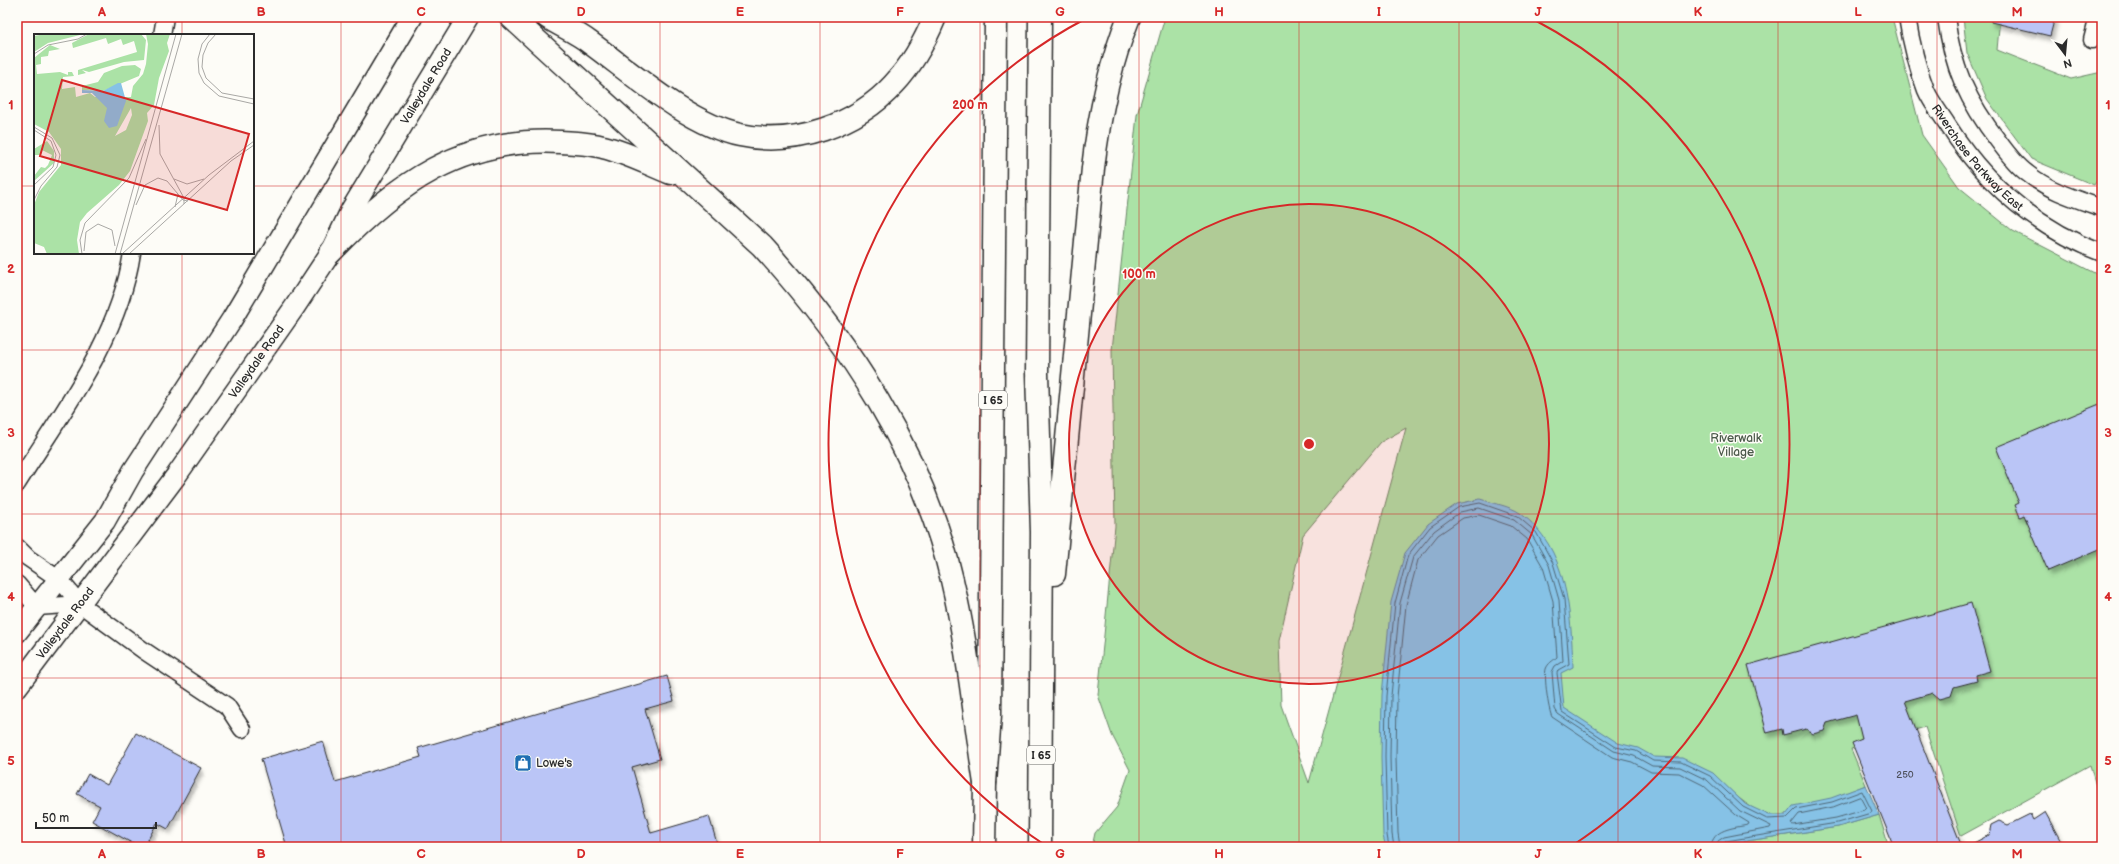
<svg xmlns="http://www.w3.org/2000/svg" width="2119" height="864" viewBox="0 0 2119 864" font-family="'Balsamiq Sans',sans-serif">
  <defs>
    <filter id="shadow"><feDropShadow dx="2.5" dy="4.5" stdDeviation="2" flood-color="#0004"/></filter>
  </defs>
  <rect width="100%" height="100%" fill="#fdfcf7"/>
  <filter id="ink" filterUnits="userSpaceOnUse"><feTurbulence type="fractalNoise" baseFrequency=".025" numOctaves="2"/><feDisplacementMap in="SourceGraphic" scale="8" xChannelSelector="R" yChannelSelector="G"/><feConvolveMatrix kernelMatrix="1 2 1 2 8 2 1 2 1" color-interpolation-filters="sRGB"/></filter>
  <g filter="url(#ink)">
    <g fill="#abe2a6" stroke="#6b8668" fill-rule="evenodd">
      <path d="M1165 17H1892L1922 135 1959 187 2013 231 2102 277V807L2090 765 1961 836 1925 727 1851 749 1866 785C1847 792 1786 820 1769 815 1752 811 1738 797 1725 786L1520 847H1092L1095 833 1117 807 1130 770 1112 735 1098 695 1115 526 1112 350 1137 115ZM1406 428 1309 783 1281 705 1279 641 1303 535 1381 442Z"/>
      <path d="M1963 17H2000L1997 50 2071 79 2102 72V173L2094 185 2031 159 1987 99 1967 53Z"/>
      <path d="M1879 815 1889 847H1723L1747 841 1838 827Z"/>
    </g>
    <path fill="#86c2e6" stroke="#62869b" d="M1480 499C1492 503 1510 506 1520 513 1568 547 1571 614 1573 667L1561 673 1564 708 1618 743 1638 748 1654 757 1682 758 1713 773 1745 804 1769 815H1786L1793 806 1831 798 1866 785 1879 815 1838 827 1747 841 1723 847H1386L1383 836 1381 757 1382 695 1391 602 1405 553 1428 524 1457 504Z"/>
    <g fill="none" stroke-linecap="round" stroke-linejoin="round">
      <g stroke="#4f6776" stroke-width="1">
        <path d="M1860 797 1866 808 1864 810 1836 818 1793 825 1791 824 1799 814 1833 807Z"/>
        <path d="M1389 847 1387 835 1385 757 1386 696 1395 603 1408 555 1430 527 1459 507 1480 503 1517 516 1536 532 1553 563 1564 599 1569 664 1558 670 1557 673 1562 712 1616 747 1636 751 1653 761 1681 762 1710 776 1743 807 1767 819 1787 818 1796 809 1832 802 1862 791 1872 811 1871 813 1837 823 1726 841 1722 847"/>
        <path d="M1394 847 1392 834 1390 757 1391 696 1400 603 1413 557 1434 531 1460 512 1479 508 1514 520 1532 535 1549 565 1559 600 1563 661 1555 666 1552 672 1555 709 1558 714 1614 751 1634 756 1652 766 1680 767 1707 780 1740 811 1771 826 1770 828 1724 837 1718 841 1717 847"/>
        <path d="M1400 847 1398 833 1396 757 1397 697 1406 605 1418 560 1438 535 1463 518 1479 515 1511 526 1527 539 1543 567 1553 601 1557 657C1553 661 1548 663 1546 669 1544 677 1548 709 1552 717L1612 757 1632 762 1651 772 1679 773 1703 785 1736 815 1749 823 1748 825C1733 828 1712 829 1711 847"/>
      </g>
    </g>
    <g fill="#bac5f6" stroke="#2b2b2b" filter="url(#shadow)">
      <path d="M1991 17H2055L2050 36 1991 22Z"/>
      <path d="M2102 403V548L2048 571 2024 515 2020 517 2015 505 2019 503 1996 447Z"/>
      <path d="M1971 603 1990 671 1976 675 1977 681 1954 687 1951 696 1940 699 1933 693 1905 701 1962 847H1894L1852 743 1862 739 1856 715 1827 723 1824 731 1813 734 1806 729 1783 735 1782 729 1767 733 1748 665Z"/>
      <path d="M667 676 674 701 645 709 660 759 632 767 651 833 709 816 718 847H287L261 759 323 741 335 782 421 757 418 748Z"/>
      <path d="M136 733 201 768 168 829 157 823 144 847H139L92 821 100 806 77 794 88 774 107 785Z"/>
      <path d="M2045 812 2064 847H1966L1989 835 1991 825 1999 821 2008 825 2030 814 2033 820Z"/>
    </g>
    <g fill="none" stroke-linecap="round" stroke-linejoin="round">
      <defs>
        <g id="minor">
          <path id="s1" d="M1907 17C1911 42 1917 67 1926 90 1931 102 1940 113 1947 124 1985 184 2035 228 2102 253"/>
          <path d="M1946 17C1952 67 1968 102 1999 142 2007 153 2016 165 2027 173 2049 191 2076 199 2102 208"/>
          <path d="M162 35 165 17"/>
          <path d="M2092 40 2098 17"/>
          <path d="M17 484C62 412 119 339 132 253"/>
          <path d="M17 547 28 558 60 580 80 604 143 650 227 706 242 729"/>
          <path d="M17 584 37 607 80 604"/>
        </g>
        <g id="major">
          <path d="M17 632 105 521 133 471 232 319 412 17"/>
          <path id="s2" d="M17 687 176 476 294 308 331 252 351 210 468 17"/>
        </g>
        <g id="highway">
          <path d="M511 17 762 246C849 342 922 452 952 580 968 647 974 715 985 783"/>
          <path d="M547 17C561 26 576 32 589 42 632 73 688 124 740 135 794 147 857 125 894 84 912 65 925 41 935 17"/>
          <path d="M331 252C396 184 462 136 561 142 575 143 589 143 603 147 628 153 648 164 671 173"/>
          <path d="M1054 574 1093 168C1099 116 1109 66 1129 17"/>
          <path d="M984 847 985 783 990 715 996 17"/>
          <path d="M1040 847 1042 532 1037 373 1040 17"/>
        </g>
      </defs>
      <use href="#minor" stroke="#2b2b2b" stroke-width="19"/>
      <use href="#major" stroke="#2b2b2b" stroke-width="23"/>
      <use href="#highway" stroke="#2b2b2b" stroke-width="25"/>
      <use href="#minor" stroke="#fdfcf7" stroke-width="16"/>
      <use href="#major" stroke="#fdfcf7" stroke-width="20"/>
      <use href="#highway" stroke="#fdfcf7" stroke-width="22"/>
    </g>
  </g>
  <path fill="none" stroke="#d62828" stroke-width="1" stroke-opacity="0.55" d="M182 17V35M341 17V847M501 17V847M660 17V847M820 17V847M980 17V847M1139 17V847M1299 17V847M1459 17V847M1618 17V847M1778 17V847M1937 17V847M17 186H35M253 186H2102M182 253V847M17 350H2102M17 514H2102M17 678H2102"/>
  <circle cx="1309" cy="444" r="240" fill="#d62828" fill-opacity=".12"/>
  <g fill="none" stroke="#d62828" stroke-width="2">
    <circle cx="1309" cy="444" r="240"/>
    <path d="M1048 847A480 480 0 0 1 1087 18M1531 18A480 480 0 0 1 1570 847"/>
  </g>
  <defs>
    <symbol id="shop-square" viewBox="-11 -11 22 22"><rect x="-9" y="-9" width="18" height="18" rx="4" fill="#1f6fb2" stroke="#fdfcf7"/><path d="M-5-2.5h2.3a2.7 3.5 0 0 1 5.4 0H5L5.5 6h-11ZM-1.5-2.5h3a1.5 2.3 0 0 0-3 0Z" fill="#fff"/></symbol>
  </defs>
  <g fill-rule="evenodd">
    <use href="#shop-square" x="513" y="753" width="20" height="20"/>
  </g>
  <g text-anchor="middle" stroke-width="3" stroke-linejoin="round" paint-order="stroke">
    <g font-size="10" fill="#4f525e">
      <text x="1905" y="778">250</text>
    </g>
    <g fill="#fdfcf7" stroke="#6a6a68" stroke-width="1">
      <rect x="979" y="391" width="28" height="18" rx="3"/>
      <rect x="1027" y="746" width="28" height="18" rx="3"/>
    </g>
    <g font-size="11" font-weight="bold" fill="#2b2b2b">
      <text x="993" y="404">I 65</text>
      <text x="1041" y="759">I 65</text>
    </g>
    <g font-size="12" fill="#2b2b2b" stroke="#fdfcf7">
      <text dy="4" stroke="none"><textPath href="#s2" startOffset="728">Valleydale Road</textPath></text>
      <text dy="4" stroke="none"><textPath href="#s1" startOffset="161">Riverchase Parkway East</textPath></text>
      <text dy="4" stroke="none"><textPath href="#s2" startOffset="404">Valleydale Road</textPath></text>
      <text dy="4" stroke="none"><textPath href="#s2" startOffset="80">Valleydale Road</textPath></text>
    </g>
    <g font-size="12" fill="#4b594a" stroke="#fdfcf7">
      <text x="1736" y="442">Riverwalk<tspan x="1736" dy="14">Village</tspan></text>
    </g>
    <g font-size="12" fill="#2b2b2b" stroke="#fdfcf7" text-anchor="start">
      <text x="536" y="767">Lowe's</text>
    </g>
  </g>
  <g transform="translate(34 34)">
    <rect width="220" height="220" fill="#fdfcf7"/>
    <path d="M11 0H50L14 9 0 18V2ZM55 0H107L112 6 110 26 90 28 55 38 48 36 52 39 44 41V36L103 18 100 7 89 11 87 5 74 10 72 4 39 14 38 9ZM112 0H136L133 9 135 17 125 44 120 71 113 79 114 87 96 137 85 151 53 179 46 188 43 206 45 220H13L10 213 0 209V171L5 158 27 131V115L15 98 0 90V24L16 11 26 15 15 17 14 22 7 23V30L2 31 3 40 26 38 34 41V38H38L40 42 29 43 28 55 41 53 42 63 56 59 61 63H97L99 52 109 40 112 30 114 10ZM97 74 98 81 92 96 81 102ZM101 31 107 35 105 42 69 57 48 56V52L64 48 70 39 88 32ZM13 107 20 117V129L0 147V142L7 133 11 134 14 131 18 121 8 116 6 121H0V115Z" fill="#abe2a6" fill-rule="evenodd"/>
    <path d="M84 49H87L92 67 83 92 75 94 70 87 73 74 58 59H48V56L69 57Z" fill="#86c2e6"/>
    <path fill="none" stroke="#a9a8a5" stroke-width="1" d="M176 0 168 10 164 25 165 39 170 49 185 62 220 70M182 0 174 9 169 21 168 33 172 44 188 59 220 65M0 20 14 11 44 5 53 0M125 91 126 120 150 164V170M0 93 18 104 26 121 23 133 7 152 0 166M0 96 17 107 22 121 19 133 0 151M140 145 153 150 170 145M102 171 111 151 124 144 133 147 149 166 154 167M141 173 144 160M50 217 52 198 64 190 78 196 81 212M48 220 46 206 51 189 95 144 112 105M81 220 142 0M86 220 148 0M88 220 175 141 220 107M95 220 197 127 220 111"/>
    <path fill="#d62828" fill-opacity="0.15" stroke="#d62828" stroke-width="2" d="M28 46 215 100 193 176 6 122Z"/>
    <rect width="220" height="220" fill="none" stroke="#2b2b2b" stroke-width="2"/>
  </g>
  <circle cx="1309" cy="444" r="6" fill="#d62828" stroke="#fdfcf7" stroke-width="2"/>
  <g font-size="12" text-anchor="middle" font-weight="bold" fill="#d62828" stroke="#fdfcf7" stroke-width="3" stroke-linejoin="round" paint-order="stroke">
    <text x="970" y="109">200 m</text>
    <text x="1139" y="278">100 m</text>
  </g>
  <rect width="2119" height="864" fill="none" stroke="#fdfcf7" stroke-width="44"/>
  <g transform="translate(2065 54) rotate(164)" stroke="#fdfcf7" stroke-width="3" paint-order="stroke">
  <path d="M0-3L7 15L0 10L-7 15Z" fill="#2b2b2b"/>
  <text y="-6" font-size="11" font-weight="bold" text-anchor="middle" fill="#2b2b2b">N</text>
  </g>
  <path d="M36 822v6h120v-6" fill="none" stroke="#2b2b2b" stroke-width="2"/>
  <text x="42" y="822" font-size="12" fill="#2b2b2b" stroke="#fdfcf7" stroke-width="3" paint-order="stroke">50 m</text>
  <rect x="22" y="22" width="2075" height="820" fill="none" stroke="#d62828" stroke-width="1.5"/>
  <g font-size="13" text-anchor="middle" font-weight="bold" fill="#d62828">
    <text x="102" y="16">A</text>
    <text x="261" y="16">B</text>
    <text x="421" y="16">C</text>
    <text x="581" y="16">D</text>
    <text x="740" y="16">E</text>
    <text x="900" y="16">F</text>
    <text x="1060" y="16">G</text>
    <text x="1219" y="16">H</text>
    <text x="1379" y="16">I</text>
    <text x="1538" y="16">J</text>
    <text x="1698" y="16">K</text>
    <text x="1858" y="16">L</text>
    <text x="2017" y="16">M</text>
    <text x="11" y="109">1</text>
    <text x="2108" y="109">1</text>
    <text x="11" y="273">2</text>
    <text x="2108" y="273">2</text>
    <text x="11" y="437">3</text>
    <text x="2108" y="437">3</text>
    <text x="11" y="601">4</text>
    <text x="2108" y="601">4</text>
    <text x="11" y="765">5</text>
    <text x="2108" y="765">5</text>
    <text x="102" y="858">A</text>
    <text x="261" y="858">B</text>
    <text x="421" y="858">C</text>
    <text x="581" y="858">D</text>
    <text x="740" y="858">E</text>
    <text x="900" y="858">F</text>
    <text x="1060" y="858">G</text>
    <text x="1219" y="858">H</text>
    <text x="1379" y="858">I</text>
    <text x="1538" y="858">J</text>
    <text x="1698" y="858">K</text>
    <text x="1858" y="858">L</text>
    <text x="2017" y="858">M</text>
  </g>
</svg>
